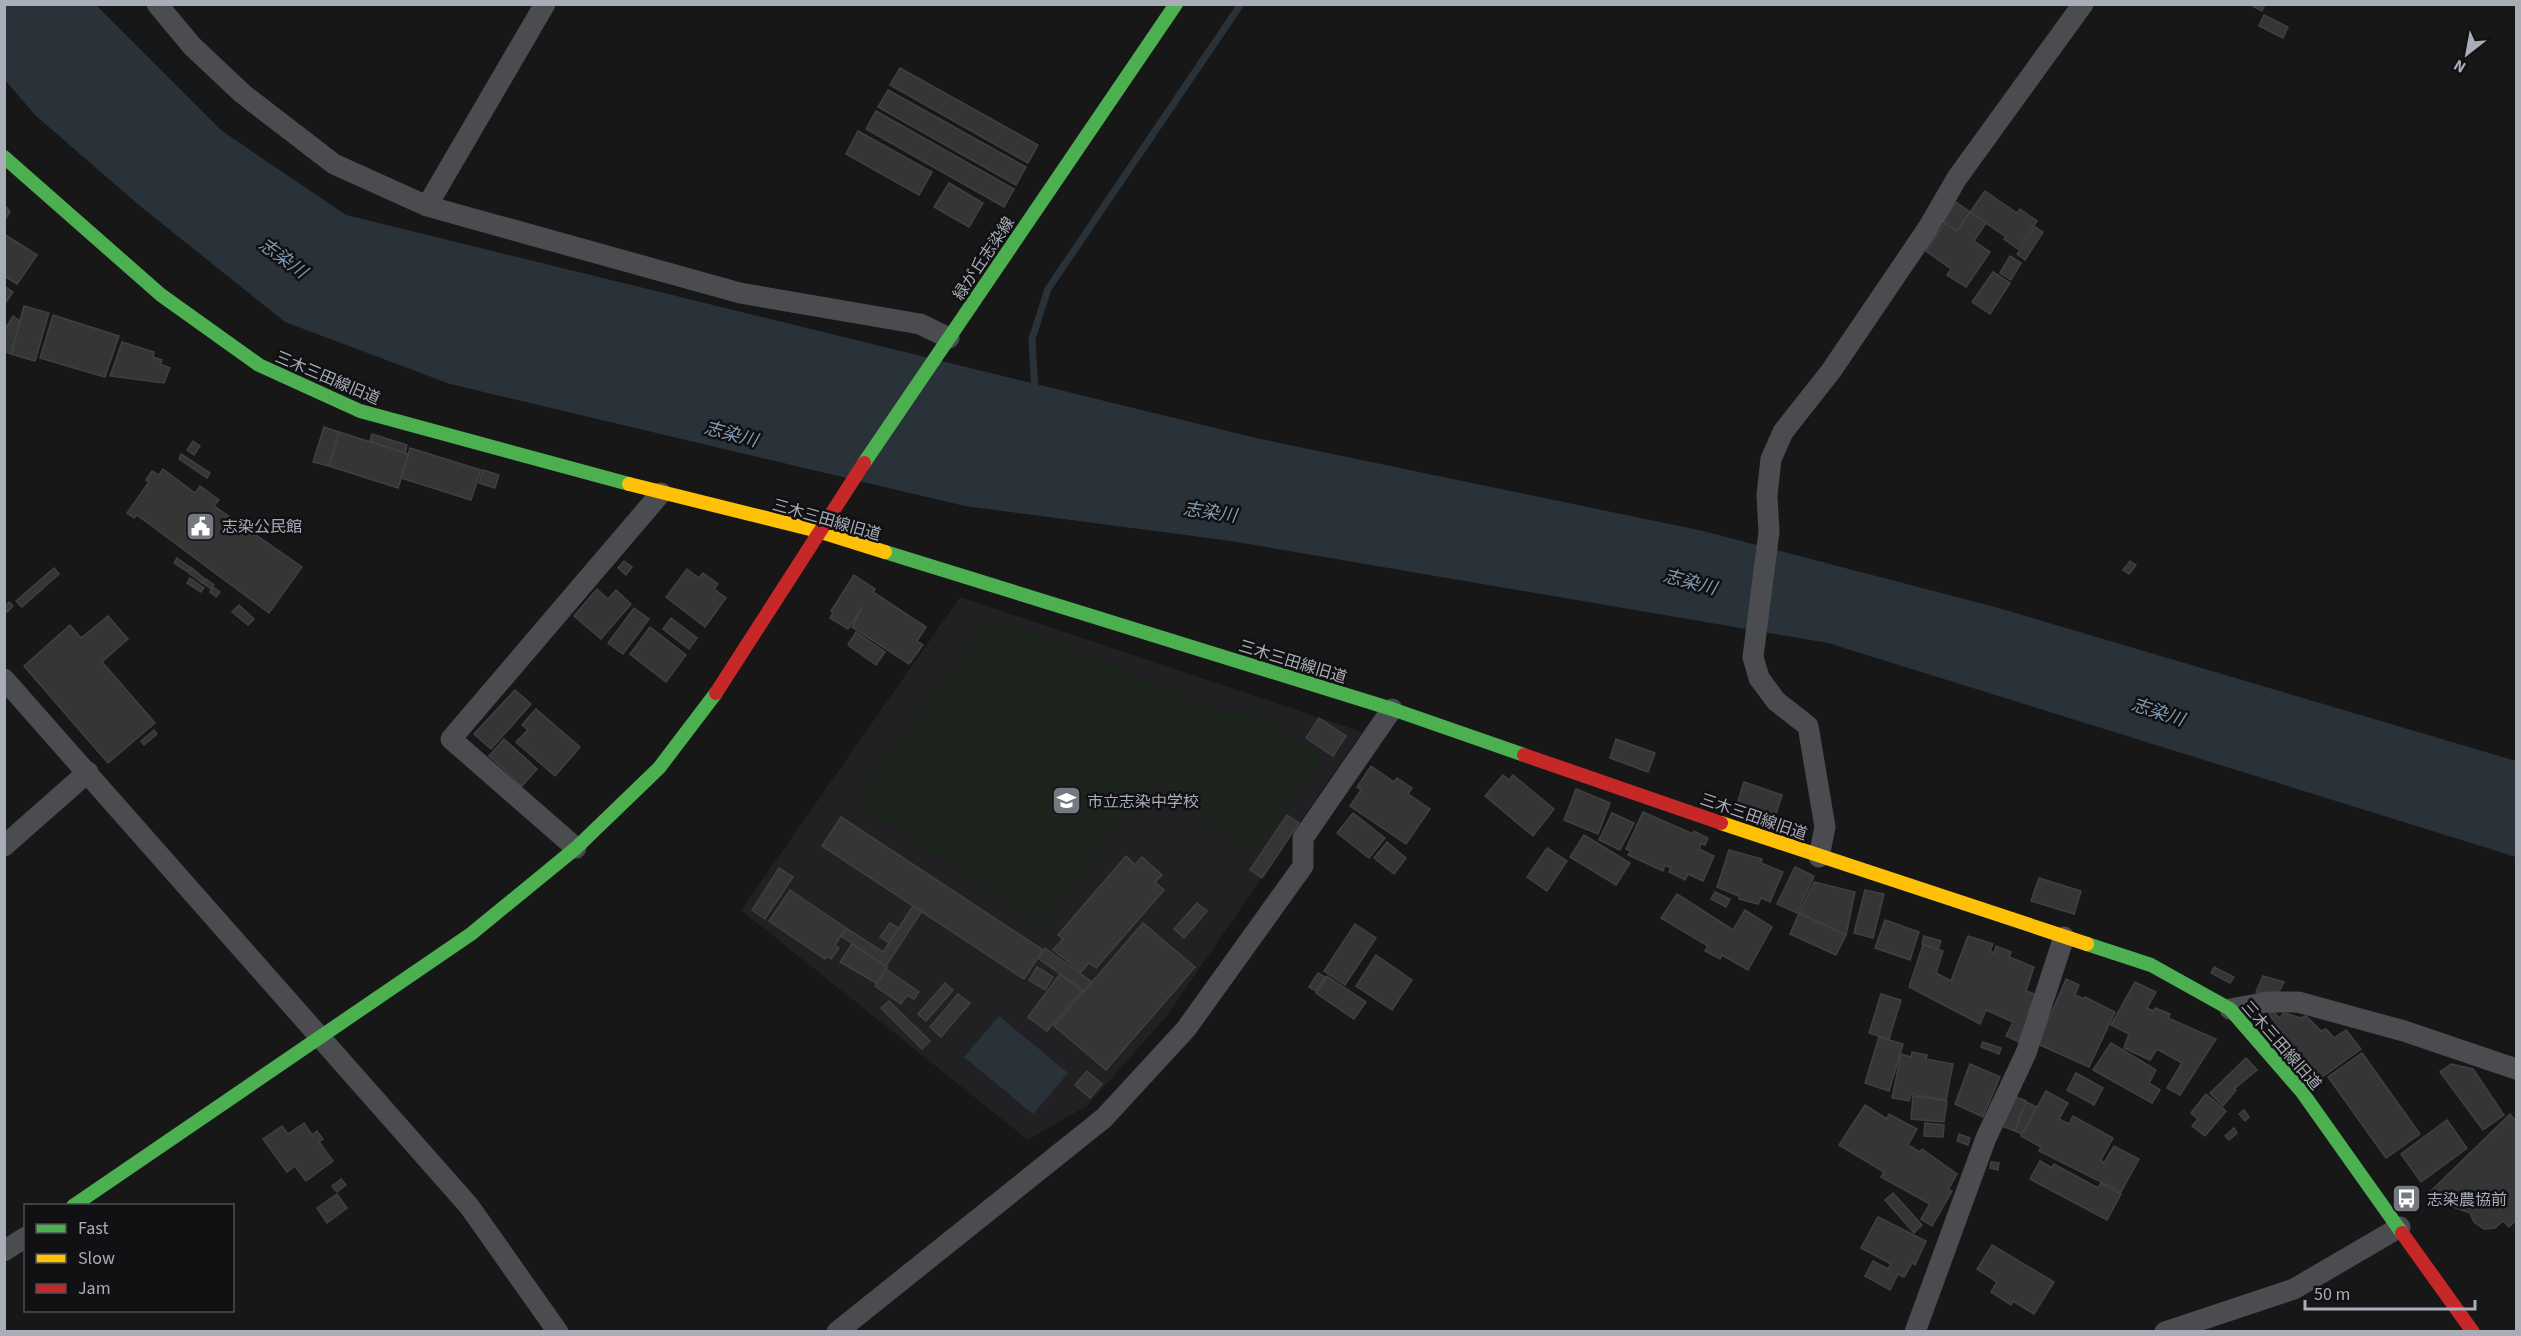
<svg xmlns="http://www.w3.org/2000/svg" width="2521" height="1336" viewBox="0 0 2521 1336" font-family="'Source Sans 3','Noto Sans JP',sans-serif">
  <rect width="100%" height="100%" fill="#171717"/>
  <path fill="#212123" d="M960 597 1362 732 1166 1017 1088 1105 1028 1140 741 910Z"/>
  <path fill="#1d241e" d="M1014 622 1224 713 1250 710 1322 755 1251 858 1154 780 1043 926 853 801 985 623Z"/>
  <g fill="#2a3239">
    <path d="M4 5H96L222 131 346 215 1256 438 1703 531 1995 607 2516 761V857L1828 643 1231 541 965 506 450 384 285 322 140 206 35 115 5 80Z"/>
    <path d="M999 1016 1068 1073 1033 1114 964 1057Z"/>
  </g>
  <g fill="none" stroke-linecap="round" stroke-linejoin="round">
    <path stroke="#2a3239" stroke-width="7" d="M1035 393 1032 339 1048 289 1241 4"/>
  </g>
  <g fill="#353536" stroke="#3f4043" stroke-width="1.5">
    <path d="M2249 4H2265L2262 11Z"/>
    <path d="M2264 15 2288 27 2283 38 2259 26Z"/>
    <path d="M900 68 1038 145 1028 163 890 85Z"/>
    <path d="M888 90 1026 167 1016 185 878 107Z"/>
    <path d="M876 111 1014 189 1004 207 866 129Z"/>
    <path d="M858 131 932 172 919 195 846 154Z"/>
    <path d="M949 183 983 203 969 227 934 207Z"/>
    <path d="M1985 191 2017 213 2020 209 2037 221 2018 249 2004 239 2006 237 1970 212Z"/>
    <path d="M1956 202 1970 212 1957 231 1943 222Z"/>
    <path d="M4 204 10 212 4 221Z"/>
    <path d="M1970 212 1986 223 1974 241 1990 252 1966 287 1947 275 1951 269 1926 251 1945 223 1957 231Z"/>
    <path d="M2035 227 2043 232 2025 260 2017 254Z"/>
    <path d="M4 234 37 255 17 284 4 276Z"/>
    <path d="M2010 256 2021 263 2011 280 2000 273Z"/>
    <path d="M1993 272 2010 283 1990 314 1972 302Z"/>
    <path d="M4 286 13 292 4 305Z"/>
    <path d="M24 306 49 313 35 361 11 354Z"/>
    <path d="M53 315 119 336 105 377 40 358Z"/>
    <path d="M13 316 20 321 11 354 4 351V331Z"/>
    <path d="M122 342 154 352 153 357 162 360 160 364 170 368 164 383 110 376Z"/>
    <path d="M324 427 339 432 329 466 313 462Z"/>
    <path d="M339 432 409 454 398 488 329 466Z"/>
    <path d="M372 434 407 445 405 453 370 441Z"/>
    <path d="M193 441 200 446 194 455 187 450Z"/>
    <path d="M410 448 481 470 471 500 401 478Z"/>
    <path d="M181 454 210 473 207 478 179 459Z"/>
    <path d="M163 469 195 493 200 486 219 500 214 506 302 567 269 613 137 515 134 518 127 513 149 482 146 480 152 471 159 475Z"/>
    <path d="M483 470 499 475 495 488 479 483Z"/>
    <path d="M177 558 191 568 188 572 174 563Z"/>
    <path d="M624 561 632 567 626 575 618 568Z"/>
    <path d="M2130 561 2136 565 2129 574 2123 570Z"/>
    <path d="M54 568 59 574 22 607 16 601Z"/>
    <path d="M192 568 205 579 202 583 189 573Z"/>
    <path d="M687 569 699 578 703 573 718 584 714 589 726 598 705 627 666 597Z"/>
    <path d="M854 575 875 589 873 592 926 627 917 641 923 645 909 664 852 627 862 608 848 629 830 618 833 612 831 611Z"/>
    <path d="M190 578 204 588 201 592 187 583Z"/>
    <path d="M206 579 214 585 211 589 203 583Z"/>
    <path d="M213 587 220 592 216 597 210 592Z"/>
    <path d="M597 589 608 599 616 590 631 604 601 639 574 616Z"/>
    <path d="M9 602 13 606 7 612 4 607Z"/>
    <path d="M239 605 254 619 248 625 232 612Z"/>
    <path d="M634 608 649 619 623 654 608 643Z"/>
    <path d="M108 616 128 639 102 662 155 723 108 763 24 666 70 625 81 638Z"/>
    <path d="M671 618 697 638 689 649 663 629Z"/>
    <path d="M650 627 686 655 666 682 630 654Z"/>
    <path d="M856 632 885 652 876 665 848 645Z"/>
    <path d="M515 690 531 704 491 749 474 734Z"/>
    <path d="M536 709 580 747 555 776 516 742 528 730 522 725Z"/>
    <path d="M1319 718 1346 736 1333 756 1306 738Z"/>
    <path d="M154 730 157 734 144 745 141 741Z"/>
    <path d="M504 739 537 769 522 786 489 756Z"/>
    <path d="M1616 739 1655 753 1648 772 1610 758Z"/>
    <path d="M1371 766 1394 782 1397 778 1412 788 1408 794 1430 809 1406 844 1350 806 1361 790 1357 787Z"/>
    <path d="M1503 775 1509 780 1513 775 1554 809 1533 836 1485 796Z"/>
    <path d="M1744 782 1782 795 1775 817 1737 804Z"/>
    <path d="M1576 789 1610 803 1598 834 1564 820Z"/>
    <path d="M1643 812 1693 834 1694 831 1708 838 1705 845 1701 844 1699 849 1714 856 1703 881 1688 874 1685 880 1669 872 1671 868 1665 865 1663 871 1628 855 1631 851 1626 849Z"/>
    <path d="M1353 813 1385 838 1369 858 1337 833Z"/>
    <path d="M1612 813 1634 823 1620 850 1599 840Z"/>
    <path d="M1287 815 1299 823 1262 878 1250 870Z"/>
    <path d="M841 817 1043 950 1024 979 822 846Z"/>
    <path d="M1584 835 1630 863 1616 885 1570 857Z"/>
    <path d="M1387 842 1406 858 1394 874 1374 858Z"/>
    <path d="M1547 848 1567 861 1547 891 1527 877Z"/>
    <path d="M1729 850 1762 859 1761 863 1783 872 1770 902 1761 898 1758 904 1739 899V896L1717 887Z"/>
    <path d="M1126 856 1135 865 1142 857 1162 875 1155 882 1164 890 1096 968 1089 963 1081 972 1053 950 1063 939 1058 935Z"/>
    <path d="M1795 867 1814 876 1797 913 1777 904Z"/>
    <path d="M779 868 793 877 765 919 752 910Z"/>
    <path d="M2039 878 2081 891 2074 914 2031 901Z"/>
    <path d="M1814 882 1855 892 1846 935 1799 913Z"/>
    <path d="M790 890 846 928 835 945 839 948 831 959 827 956 825 959 769 921Z"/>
    <path d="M1865 890 1884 894 1873 938 1854 933Z"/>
    <path d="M1715 892 1730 899 1726 907 1711 899Z"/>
    <path d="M1677 894 1733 930 1745 910 1772 927 1748 970 1722 955 1720 959 1705 951 1708 946 1661 918Z"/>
    <path d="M1197 903 1207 911 1184 938 1174 929Z"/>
    <path d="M913 906 922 911 886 966 841 936 846 928 883 952Z"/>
    <path d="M1799 913 1846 935 1836 955 1790 934Z"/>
    <path d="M1885 920 1919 932 1910 960 1875 948Z"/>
    <path d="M890 923 899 928 889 943 880 937Z"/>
    <path d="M1143 923 1195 967 1106 1070 1054 1026Z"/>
    <path d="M1355 924 1376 938 1345 985 1324 971Z"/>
    <path d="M1924 936 1941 941 1938 949 1922 944Z"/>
    <path d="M1968 936 1993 944 1990 951 1994 953 1996 946 2011 952 2009 957 2034 967 2026 991 2038 995 2019 1042 2006 1036 2013 1022 1986 1010 1980 1024 1909 987 1923 945 1943 951 1936 973 1951 981Z"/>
    <path d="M852 944 887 967 876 983 840 962Z"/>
    <path d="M1045 948 1092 982 1084 991 1038 958Z"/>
    <path d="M1376 955 1412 980 1392 1010 1356 986Z"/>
    <path d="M1037 967 1053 977 1045 990 1029 980Z"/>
    <path d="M2214 967 2234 977 2230 983 2211 973Z"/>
    <path d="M886 969 919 992 914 999 907 995 901 1004 875 986Z"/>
    <path d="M1318 973 1325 977 1316 991 1309 987Z"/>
    <path d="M1060 974 1082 991 1047 1031 1028 1017Z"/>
    <path d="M1327 976 1366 1002 1354 1019 1316 993Z"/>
    <path d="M2263 976 2284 982 2276 997 2256 992Z"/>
    <path d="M2066 979 2079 985 2075 995 2084 999 2085 997 2115 1012 2089 1067 2038 1044Z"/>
    <path d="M2135 982 2156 992 2147 1008 2153 1011 2155 1008 2170 1014 2168 1018 2216 1039 2180 1095 2167 1088 2182 1063 2157 1049 2150 1060 2124 1048 2129 1034 2111 1025Z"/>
    <path d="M945 983 953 990 926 1021 918 1014Z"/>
    <path d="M958 994 970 1003 941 1037 930 1027Z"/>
    <path d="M1881 994 1901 1000 1889 1039 1869 1033Z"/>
    <path d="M889 1001 930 1041 922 1049 881 1008Z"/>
    <path d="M2272 1010 2279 1018 2284 1013 2301 1018 2306 1016 2321 1031 2326 1029 2334 1038 2346 1030 2361 1049 2318 1080 2268 1013Z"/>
    <path d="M1879 1037 1903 1044 1889 1091 1865 1083Z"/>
    <path d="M1983 1042 2001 1048 1999 1054 1981 1047Z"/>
    <path d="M2111 1043 2156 1070 2149 1083 2160 1090 2152 1103 2093 1070Z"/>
    <path d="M1912 1052 1927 1055 1926 1059 1953 1064 1946 1100 1911 1094 1909 1101 1892 1098 1901 1054 1911 1057Z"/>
    <path d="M2362 1053 2420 1134 2386 1158 2328 1077Z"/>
    <path d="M2246 1058 2257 1070 2234 1089 2236 1090 2223 1106 2210 1093Z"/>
    <path d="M1970 1064 2000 1077 1983 1117 1955 1104Z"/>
    <path d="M2451 1064 2473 1069 2504 1115 2483 1130 2440 1072Z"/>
    <path d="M1087 1071 1102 1084 1090 1098 1075 1085Z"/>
    <path d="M2076 1073 2103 1088 2094 1105 2067 1090Z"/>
    <path d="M2046 1091 2068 1103 2059 1119 2069 1124 2073 1116 2113 1138 2101 1160 2104 1163 2114 1146 2139 1159 2121 1192 2039 1151 2041 1147 2021 1136Z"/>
    <path d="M2008 1094 2026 1101 2015 1131 1997 1124Z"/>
    <path d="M2206 1094 2226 1111 2205 1136 2192 1126 2198 1119 2191 1113Z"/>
    <path d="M1913 1096 1947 1101 1944 1122 1911 1119Z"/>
    <path d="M2026 1102 2037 1107 2022 1134 2015 1131Z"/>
    <path d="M1865 1105 1887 1119 1889 1114 1917 1129 1908 1145 1920 1152 1922 1149 1957 1174 1948 1190 1952 1191 1932 1226 1921 1219 1930 1204 1881 1177 1884 1172 1839 1145Z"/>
    <path d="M2244 1110 2249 1117 2245 1121 2239 1114Z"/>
    <path d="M2510 1114 2516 1121V1220L2509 1227 2503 1221 2495 1228 2484 1229 2474 1222 2470 1213 2442 1203 2430 1192Z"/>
    <path d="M2447 1120 2467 1148 2421 1182 2401 1154Z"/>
    <path d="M304 1123 312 1135 317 1131 323 1139 319 1142 333 1161 306 1181 295 1166 287 1172 263 1139 282 1126 288 1134Z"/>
    <path d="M1925 1123 1944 1125 1943 1137 1924 1136Z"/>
    <path d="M2234 1128 2237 1133 2229 1140 2225 1136Z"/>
    <path d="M1959 1134 1970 1138 1968 1145 1957 1141Z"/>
    <path d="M2040 1161 2052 1168 2054 1164 2098 1188 2101 1183 2121 1194 2107 1220 2030 1179Z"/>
    <path d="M1991 1162 1999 1163 1998 1170 1990 1168Z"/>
    <path d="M341 1179 346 1185 337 1192 332 1186Z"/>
    <path d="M1893 1193 1922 1225 1914 1233 1885 1200Z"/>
    <path d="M337 1194 347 1208 327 1223 317 1208Z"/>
    <path d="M1878 1217 1926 1241 1915 1265 1912 1263 1904 1277 1898 1274 1890 1290 1865 1276 1873 1261 1888 1269 1891 1264 1861 1248Z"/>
    <path d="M1992 1245 2054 1282 2034 1314 2013 1301 2011 1305 1991 1292 1997 1282 1977 1269Z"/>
  </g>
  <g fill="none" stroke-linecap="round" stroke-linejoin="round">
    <g stroke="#4b4c50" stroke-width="21">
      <path d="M157 4 192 46 243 94 334 164 427 206 740 293 920 324 949 338"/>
      <path d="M427 206 545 4"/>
      <path d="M4 679 469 1206 558 1332"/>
      <path d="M4 846 88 772"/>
      <path d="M576 848 451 739 661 493"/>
      <path d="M1819 857 1825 827 1808 726 1776 701 1759 678 1753 657 1769 532 1767 495 1771 459 1783 432 1831 371 1928 228 1957 178 2083 4"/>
      <path d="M2230 1009 2268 1002H2298L2404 1031 2516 1069"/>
      <path d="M4 1251 26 1237"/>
      <path d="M837 1332 1104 1118 1186 1029 1303 866V838L1392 709"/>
      <path d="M1915 1332 1986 1138 2026 1053 2064 937"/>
      <path d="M2165 1332 2294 1289 2400 1227"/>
    </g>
    <g stroke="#4caf50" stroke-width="14">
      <path d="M4 157 161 295 259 365 360 411 629 484"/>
      <path d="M864 463 1176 4"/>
      <path d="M885 552 1392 709 1524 755"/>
      <path d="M2087 944 2151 965 2230 1009 2302 1092 2402 1233"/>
      <path d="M73 1206 471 934 576 848 659 768 716 693"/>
    </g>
    <g stroke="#ffc107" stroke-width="14">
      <path d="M629 484 818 531 885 552"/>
      <path d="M1721 823 2087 944"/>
    </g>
    <g stroke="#c62828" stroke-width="14">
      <path d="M716 693 864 463"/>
      <path d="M1524 755 1721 823"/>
      <path d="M2402 1233 2473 1332"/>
    </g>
  </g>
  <defs>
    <symbol id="civic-square" viewBox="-11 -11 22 22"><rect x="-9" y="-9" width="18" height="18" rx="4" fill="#757880" stroke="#111113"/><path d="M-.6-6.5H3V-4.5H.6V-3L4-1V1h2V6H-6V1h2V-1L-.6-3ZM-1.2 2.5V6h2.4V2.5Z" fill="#fff"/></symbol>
    <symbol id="school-square" viewBox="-11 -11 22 22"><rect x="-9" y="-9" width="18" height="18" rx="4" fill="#757880" stroke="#111113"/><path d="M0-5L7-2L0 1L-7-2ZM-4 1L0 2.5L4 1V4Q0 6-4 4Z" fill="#fff"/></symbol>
    <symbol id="bus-square" viewBox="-11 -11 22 22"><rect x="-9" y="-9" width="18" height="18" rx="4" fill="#757880" stroke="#111113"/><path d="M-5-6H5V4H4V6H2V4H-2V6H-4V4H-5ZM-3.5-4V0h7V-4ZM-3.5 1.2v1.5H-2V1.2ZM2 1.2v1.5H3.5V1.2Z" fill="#fff"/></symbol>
  </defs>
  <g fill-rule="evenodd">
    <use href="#civic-square" x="184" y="510" width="33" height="33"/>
    <use href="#school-square" x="1050" y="784" width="33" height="33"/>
    <use href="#bus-square" x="2390" y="1182" width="33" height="33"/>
  </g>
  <g text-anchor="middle" stroke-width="5" stroke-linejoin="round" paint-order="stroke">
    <g font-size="16" fill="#a8adb8" stroke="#111113">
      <text transform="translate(983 258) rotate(-56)" y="6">緑が丘志染線</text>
      <text transform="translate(328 377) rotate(23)" y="6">三木三田線旧道</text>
      <text transform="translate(827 519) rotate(16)" y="6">三木三田線旧道</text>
      <text transform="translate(1293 661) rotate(17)" y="6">三木三田線旧道</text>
      <text transform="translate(1754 816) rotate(19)" y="6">三木三田線旧道</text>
      <text transform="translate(2282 1045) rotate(49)" y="6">三木三田線旧道</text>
    </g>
    <g font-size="16" fill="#a8adb8" stroke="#111113" text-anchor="start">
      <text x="222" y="532">志染公民館</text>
      <text x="1087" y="807">市立志染中学校</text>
      <text x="2427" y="1205">志染農協前</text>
    </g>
    <g font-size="18" font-style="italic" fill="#7f9bb3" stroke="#111113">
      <text transform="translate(283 258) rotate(36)" y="6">志染川</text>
      <text transform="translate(731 434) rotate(15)" y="6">志染川</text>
      <text transform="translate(1210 512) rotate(8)" y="6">志染川</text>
      <text transform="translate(1690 582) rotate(15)" y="6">志染川</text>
      <text transform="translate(2158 712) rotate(18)" y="6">志染川</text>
    </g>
  </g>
  <rect width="2521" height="1336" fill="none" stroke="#a8adb8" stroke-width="12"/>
  <rect x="24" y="1204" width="210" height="108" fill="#111113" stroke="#4d4f55" stroke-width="1.5"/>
  <rect x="36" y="1224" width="30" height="9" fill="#4caf50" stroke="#4d4f55" stroke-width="1.5"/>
  <text x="78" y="1234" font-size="18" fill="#a8adb8">Fast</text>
  <rect x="36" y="1254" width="30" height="9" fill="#ffc107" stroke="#4d4f55" stroke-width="1.5"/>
  <text x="78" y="1264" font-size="18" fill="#a8adb8">Slow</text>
  <rect x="36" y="1284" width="30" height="9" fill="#c62828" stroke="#4d4f55" stroke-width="1.5"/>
  <text x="78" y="1294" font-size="18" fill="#a8adb8">Jam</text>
  <g transform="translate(2467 54) rotate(211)" stroke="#111113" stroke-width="4.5" paint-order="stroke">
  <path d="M0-4.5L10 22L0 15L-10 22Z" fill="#a8adb8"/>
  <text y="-9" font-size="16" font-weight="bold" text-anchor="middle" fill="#a8adb8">N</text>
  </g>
  <path d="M2305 1300v9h170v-9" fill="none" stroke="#a8adb8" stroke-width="3"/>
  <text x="2314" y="1300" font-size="18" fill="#a8adb8" stroke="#111113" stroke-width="4.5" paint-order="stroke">50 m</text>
</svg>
